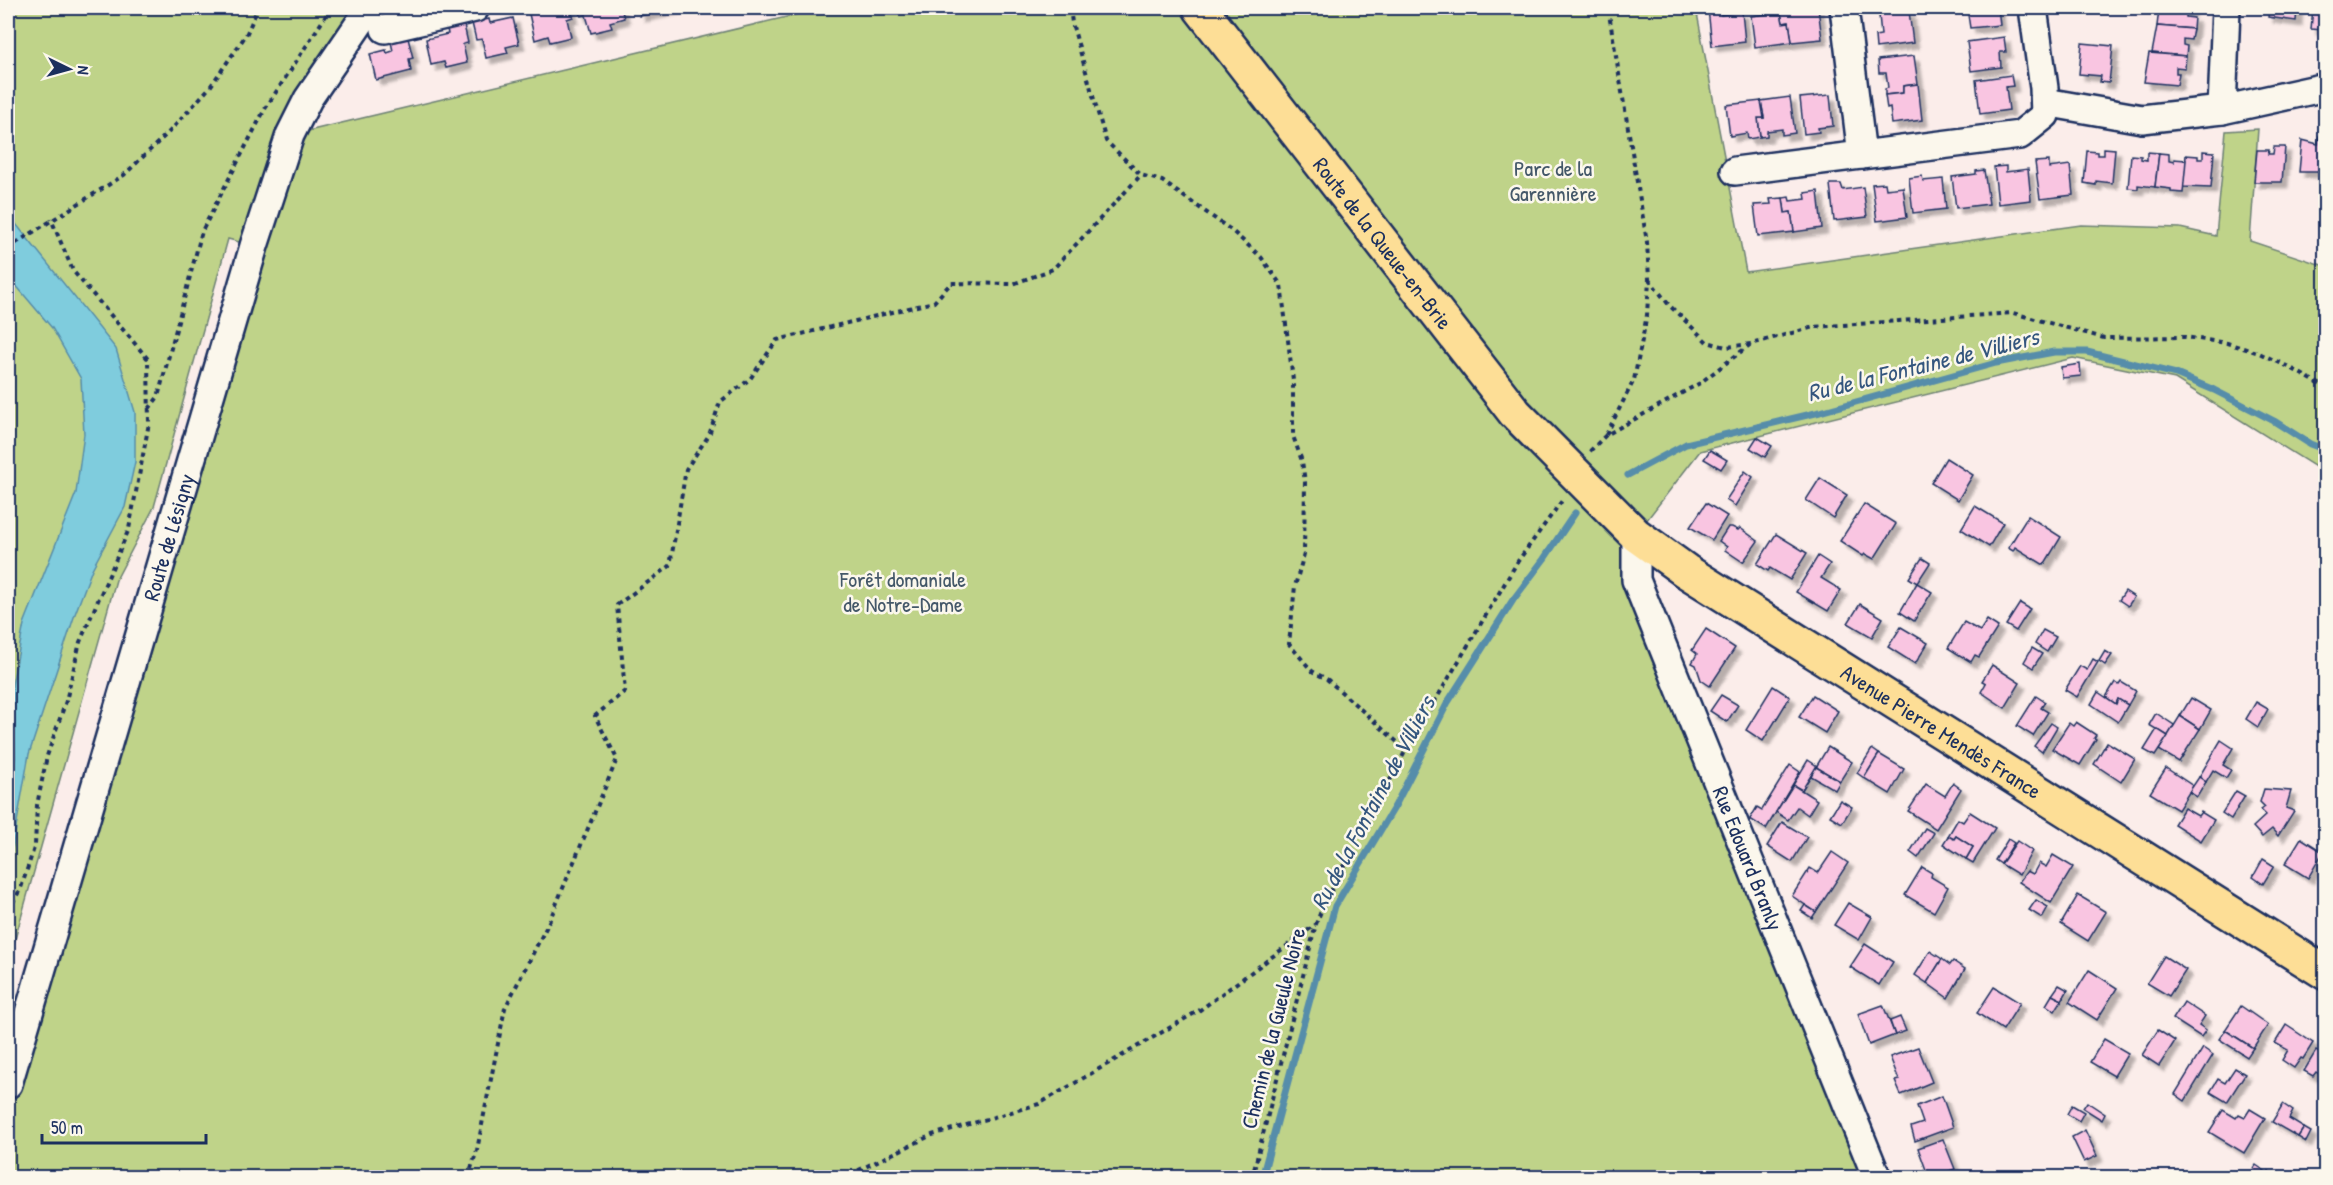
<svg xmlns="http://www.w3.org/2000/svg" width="2333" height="1185" viewBox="0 0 2333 1185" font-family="'Patrick Hand',sans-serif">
  <defs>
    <filter id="shadow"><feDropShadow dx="5.5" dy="5.5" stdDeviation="1.5" flood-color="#0004"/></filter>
  </defs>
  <rect width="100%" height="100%" fill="#fbedea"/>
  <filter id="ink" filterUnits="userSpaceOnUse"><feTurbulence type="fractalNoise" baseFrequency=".0167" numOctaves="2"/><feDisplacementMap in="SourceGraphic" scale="12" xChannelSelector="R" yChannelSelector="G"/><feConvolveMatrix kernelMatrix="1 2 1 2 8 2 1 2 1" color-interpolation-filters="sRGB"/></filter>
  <g filter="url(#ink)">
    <path fill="#bfd389" stroke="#6d8174" stroke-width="1.5" d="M8 8H370L291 135 824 8H1696L1746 272 2081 225 2180 228 2216 236 2226 131 2258 129 2250 241 2325 266V473L2175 379 2073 358 1700 451 1636 534 1632 579 1869 1177H8V1084L254 246 228 239 154 507 116 580 8 964Z"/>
    <path fill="#7fccdd" stroke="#578daa" stroke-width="1.5" d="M8 214 116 349 135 412V462L125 507 92 569 75 614 29 754 8 873V788L15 758 12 685 24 624 76 493 84 434 81 379 52 328 8 276Z"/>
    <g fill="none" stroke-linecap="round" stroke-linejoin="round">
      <g stroke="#578daa" stroke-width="7">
        <path d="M1628 475 1686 444 1820 412 1996 363 2054 352H2087L2176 374 2214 390 2274 421 2310 444 2326 450"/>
        <path d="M1262 1178 1335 906 1395 806 1448 702 1513 600 1544 559 1575 513"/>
      </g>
    </g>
    <g fill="#f9c5e1" stroke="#1b2f5e" stroke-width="1.5" filter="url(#shadow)">
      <path d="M552 8H570L573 17 567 19 571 37 550 42 548 36 535 40 529 14Z"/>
      <path d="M579 8H621L624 18 610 22 612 28 591 33 586 15 581 16Z"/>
      <path d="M638 8H675L640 16Z"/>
      <path d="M1720 8 1721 15 1742 12 1745 42 1712 46 1708 9Z"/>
      <path d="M1780 8H1788L1789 11 1818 8 1822 39 1792 42 1789 22 1783 23Z"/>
      <path d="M1780 8 1783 23 1789 22 1792 42 1755 47 1751 16 1768 14V9Z"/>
      <path d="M1967 8H1998L2000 25 1970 28Z"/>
      <path d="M2156 8H2190V12L2186 11V17L2194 18 2193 29 2157 26 2159 9Z"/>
      <path d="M2269 8H2297L2296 21 2268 17Z"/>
      <path d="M2313 8H2326V27H2323V30L2311 29Z"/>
      <path d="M1909 11 1913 43 1876 48 1875 36 1881 35 1879 15Z"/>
      <path d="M513 18 519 44 506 47 508 53 486 58 482 39 476 40 472 23 489 19 490 23Z"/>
      <path d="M464 25 468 43 463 44 467 63 446 68 444 62 431 65 426 39 448 34 447 29Z"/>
      <path d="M2157 26 2193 29 2191 40 2183 39V45L2187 46 2186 56 2152 53Z"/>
      <path d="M2004 37 2006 52H2000L2001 67 1971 71 1967 42Z"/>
      <path d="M408 38 413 58 409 59 411 71 376 80 370 54 386 50 387 53 393 51 391 42Z"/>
      <path d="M2082 43 2113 46 2109 83 2100 82 2101 76 2079 74Z"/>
      <path d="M2149 53 2186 56 2185 68 2176 67V73H2179L2177 85 2144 82Z"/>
      <path d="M1914 56 1918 84 1903 86V93L1885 95V89L1888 88 1886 73H1879L1878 60Z"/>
      <path d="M2011 75 2013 86 2006 87 2009 110 1980 114 1976 80Z"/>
      <path d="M1918 84 1922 120 1892 124 1890 108 1887 109 1885 95 1903 93V86Z"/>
      <path d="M1830 95 1833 126 1818 128 1819 132 1804 134 1800 98Z"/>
      <path d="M1790 97 1795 133 1782 135V129L1767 131V136L1760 137 1758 118H1764L1761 101Z"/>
      <path d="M1761 101 1764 118H1758L1760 137 1748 139 1747 133 1730 136 1726 105Z"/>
      <path d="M2319 136 2326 137V172H2299L2302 140 2318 144Z"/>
      <path d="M2274 147H2285L2282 182H2254L2257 150H2269L2268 154H2273Z"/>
      <path d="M2104 148 2115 149 2112 183 2096 181V185L2084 183 2087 151 2098 152V155H2104Z"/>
      <path d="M2203 151 2214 152 2211 188 2183 187 2186 155 2198 156V159H2203Z"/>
      <path d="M2147 152 2159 153 2155 187 2138 185V189L2128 188 2131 155 2141 156V159L2147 160Z"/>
      <path d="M2159 153 2169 154V161L2174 162V159L2186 160 2183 193 2171 192V189L2155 187Z"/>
      <path d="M2049 161V168L2070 165 2073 195 2040 199 2035 162Z"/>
      <path d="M2006 166V172L2028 169 2031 200 1998 204 1994 167Z"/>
      <path d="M1984 170 1989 204 1956 208 1952 177 1976 174V171Z"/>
      <path d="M1922 176 1923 181 1943 179 1946 209 1913 213 1909 178Z"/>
      <path d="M1885 183 1886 189 1903 187 1907 217 1877 221 1872 184Z"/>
      <path d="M1830 184H1841L1843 190 1863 187 1867 217 1834 221Z"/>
      <path d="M1818 191 1822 228 1794 232 1791 212 1785 213 1783 198 1789 197 1790 201 1806 199 1805 193Z"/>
      <path d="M1783 198 1785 213 1791 212 1794 232 1758 236 1754 205 1771 204 1770 199Z"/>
      <path d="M2080 364 2081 376 2062 378 2061 367Z"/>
      <path d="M1757 437 1772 446 1765 457 1750 448Z"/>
      <path d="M1710 450 1727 460 1721 469 1704 459Z"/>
      <path d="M1946 458 1973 475 1958 500 1931 483Z"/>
      <path d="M1745 471 1753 477 1735 506 1726 500Z"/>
      <path d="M1820 478 1847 495 1833 518 1806 500Z"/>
      <path d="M1706 503 1727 516 1712 540 1690 527Z"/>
      <path d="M1864 504 1896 524 1874 559 1865 554 1863 556 1840 541Z"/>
      <path d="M1975 506 2003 523 1989 547 1961 529Z"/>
      <path d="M2028 516 2061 537 2044 565 2015 547 2013 551 2008 548Z"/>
      <path d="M1728 527H1732L1738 530 1740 528 1758 541 1743 562 1725 550 1727 547 1719 541Z"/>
      <path d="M1776 534 1807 553 1790 580 1770 568 1768 571 1757 564Z"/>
      <path d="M1818 556 1830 564 1821 578 1841 590 1828 611 1796 592Z"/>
      <path d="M1922 558 1930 563 1917 583 1909 578Z"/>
      <path d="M1917 583 1932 592 1914 621 1900 612Z"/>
      <path d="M2125 591 2134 597 2128 606 2119 600Z"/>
      <path d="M2020 603 2030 609 2016 631 2006 625Z"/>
      <path d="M1860 604 1883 618 1872 637 1848 623Z"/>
      <path d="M1987 620 1998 627 1979 657 1975 655 1971 662 1948 648 1964 622 1980 631Z"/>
      <path d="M1901 627 1928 643 1915 664 1888 647Z"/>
      <path d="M1706 629 1735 648 1710 686 1701 680 1696 665 1692 663 1697 654 1692 650Z"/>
      <path d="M2043 630 2056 637 2047 652 2035 644Z"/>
      <path d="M2032 648 2042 654 2033 668 2024 662Z"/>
      <path d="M2105 651 2112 655 2105 665 2099 661Z"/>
      <path d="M2093 659 2098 662 2077 697 2065 690 2080 666 2087 670Z"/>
      <path d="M1992 665 2020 683 2005 708 1981 692 1986 683 1982 681Z"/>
      <path d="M2115 682 2119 685 2121 682 2136 691 2128 705 2118 699 2116 704 2106 697Z"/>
      <path d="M1773 686 1790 697 1763 741 1746 730Z"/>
      <path d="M2098 692 2116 704 2118 699 2128 705 2118 722 2091 704Z"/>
      <path d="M1721 695 1738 705 1727 722 1710 711Z"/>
      <path d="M1813 695 1838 711 1825 733 1799 717Z"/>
      <path d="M2036 696 2045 702 2041 708 2048 712 2033 736 2017 726Z"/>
      <path d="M2191 698 2211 710 2200 729 2180 716Z"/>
      <path d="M2256 702 2268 709 2258 727 2246 719Z"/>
      <path d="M2156 713 2174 725 2168 736 2149 725Z"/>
      <path d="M2180 716 2200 729 2179 762 2159 750Z"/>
      <path d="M2076 722 2096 735 2094 738 2096 739 2080 765 2052 749 2069 723 2073 726Z"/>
      <path d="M2051 723 2057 727 2042 752 2034 746Z"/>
      <path d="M2157 729 2168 736 2155 756 2144 750Z"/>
      <path d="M2221 740 2233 748 2223 765 2231 770 2226 778 2213 770 2206 782 2199 777Z"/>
      <path d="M2107 742 2135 759 2121 782 2094 764Z"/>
      <path d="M1828 747 1852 762 1840 781 1816 767Z"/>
      <path d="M1872 749 1879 754 1864 778 1857 773Z"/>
      <path d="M1879 754 1904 769 1890 794 1864 778Z"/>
      <path d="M1808 760 1817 766 1802 790 1793 785Z"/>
      <path d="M1790 765 1800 772 1766 829 1750 819 1757 807 1762 810Z"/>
      <path d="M1816 767 1840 781 1835 790 1811 776Z"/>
      <path d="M2166 768 2193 786 2178 810 2150 793Z"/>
      <path d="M2199 777 2206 782 2197 797 2189 792Z"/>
      <path d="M1953 783 1961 789 1936 829 1908 811 1926 784 1945 796Z"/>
      <path d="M1793 785 1817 800 1808 815 1797 807 1788 820 1776 812Z"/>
      <path d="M2264 789 2291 791 2286 808 2294 811 2278 836 2272 829 2262 837 2253 827 2266 815 2261 810 2265 807 2260 802Z"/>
      <path d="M2236 791 2245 796 2231 819 2222 813Z"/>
      <path d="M1840 800 1852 807 1842 823 1830 816Z"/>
      <path d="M2184 808 2198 816 2201 812 2214 820 2201 841 2174 824Z"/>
      <path d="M1970 812 1995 828 1973 863 1966 859 1973 847 1956 836 1954 839 1948 836 1958 819 1963 822Z"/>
      <path d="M1782 822 1807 837 1792 862 1767 846Z"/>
      <path d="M1925 828 1934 833 1918 858 1910 852Z"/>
      <path d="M1948 836 1954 839 1956 836 1973 847 1966 859 1943 844Z"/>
      <path d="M2301 838 2323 852 2308 878 2285 864Z"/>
      <path d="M2008 839 2014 843 2001 864 1995 860Z"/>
      <path d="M2017 841 2032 851 2019 875 2001 864Z"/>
      <path d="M1832 852 1848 863 1816 912 1792 896 1810 868 1818 873Z"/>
      <path d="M2053 855 2073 867 2051 903 2019 882 2027 871 2033 874 2039 863 2046 867Z"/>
      <path d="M2263 859 2274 866 2263 884 2253 877Z"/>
      <path d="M1922 867 1932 873 1931 877 1948 887 1934 912 1905 895Z"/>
      <path d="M2078 895 2106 912 2088 941 2061 924Z"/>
      <path d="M2036 900 2048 907 2042 918 2029 910Z"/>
      <path d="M1848 903 1872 917 1859 940 1834 925Z"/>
      <path d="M1805 905 1816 912 1812 918 1801 911Z"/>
      <path d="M1865 944 1893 962 1879 985 1850 967Z"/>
      <path d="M1930 951 1942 959 1927 983 1915 975Z"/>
      <path d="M2164 956 2186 970 2169 996 2147 983Z"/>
      <path d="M1942 959 1950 965 1953 961 1965 969 1948 998 1927 983Z"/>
      <path d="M2089 970 2117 988 2097 1020 2069 1002Z"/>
      <path d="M2059 985 2068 990 2062 1000 2052 995Z"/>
      <path d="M1994 987 2020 1003 2003 1030 1977 1013Z"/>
      <path d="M2052 995 2062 1000 2055 1011 2046 1005Z"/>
      <path d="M2184 1002 2205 1016 2199 1025 2206 1030 2201 1037 2173 1019Z"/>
      <path d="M1883 1005 1895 1035 1869 1045 1858 1014Z"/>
      <path d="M2241 1006 2268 1025 2253 1048 2225 1030Z"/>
      <path d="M1900 1017 1906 1031 1895 1035 1890 1021Z"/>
      <path d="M2286 1025 2313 1043 2303 1059 2301 1058 2294 1068 2282 1060 2288 1050 2275 1043Z"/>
      <path d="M2158 1030 2175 1041 2159 1066 2142 1055Z"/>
      <path d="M2225 1030 2253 1048 2247 1057 2219 1039Z"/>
      <path d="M2104 1039 2128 1053 2114 1076 2090 1062Z"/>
      <path d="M1918 1047 1932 1082 1901 1095 1895 1081 1899 1080 1890 1057Z"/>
      <path d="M2203 1048 2213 1055 2185 1101 2175 1094Z"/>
      <path d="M2316 1051 2324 1055 2326 1052V1084L2319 1080 2322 1076 2316 1072 2313 1076 2304 1071Z"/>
      <path d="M2235 1068 2245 1074 2227 1102 2210 1092 2218 1079 2225 1083Z"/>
      <path d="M1942 1096 1953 1127 1915 1141 1911 1127 1923 1123 1917 1106Z"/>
      <path d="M2087 1102 2105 1114 2102 1120 2083 1108Z"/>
      <path d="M2283 1104 2293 1111 2289 1119 2304 1128 2298 1137 2272 1122Z"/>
      <path d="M2072 1105 2084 1112 2079 1121 2067 1114Z"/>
      <path d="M2250 1109 2265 1118 2244 1153 2209 1132 2223 1110 2236 1118 2239 1114 2245 1117Z"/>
      <path d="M2304 1128 2311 1132 2306 1142 2298 1137Z"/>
      <path d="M2085 1130 2097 1156 2084 1162 2072 1137Z"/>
      <path d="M1943 1139 1955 1169 1929 1178 1918 1148Z"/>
      <path d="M2256 1165 2268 1173 2269 1171 2277 1178H2248Z"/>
    </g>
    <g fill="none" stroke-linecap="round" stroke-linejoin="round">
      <defs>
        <g id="minor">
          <path d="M1844 8 1862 155"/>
          <path d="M385 29 475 8"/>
          <path d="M2045 102 2142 119 2222 110 2326 87"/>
          <path d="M2222 110 2226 8"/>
          <path d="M1735 171 2020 135 2045 115 2044 88 2033 8"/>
          <path id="s1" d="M1636 535V580L1877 1178"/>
          <path id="s2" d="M8 1084 254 246 290 135 308 99 370 8"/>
        </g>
        <g id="major">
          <path id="s3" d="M1200 8 1515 413 1636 535 1686 571 2326 973"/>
        </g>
      </defs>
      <use href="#minor" stroke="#1b2f5e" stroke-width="32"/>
      <use href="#major" stroke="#1b2f5e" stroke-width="38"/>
      <g stroke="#1b2f5e" stroke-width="4" stroke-dasharray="4.5 4.5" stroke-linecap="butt">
        <path d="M1070 8 1072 23 1106 141 1141 175 1162 181 1231 230 1261 257 1281 285 1293 380V436L1302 461 1305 482 1304 554 1295 586 1289 644 1312 671 1328 680 1406 750"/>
        <path d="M8 248 124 175 172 129 210 87 246 35 258 8"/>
        <path d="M1649 279 1669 305 1699 334 1707 342 1726 347 1751 344 1814 327 2013 313 2104 338 2185 337 2227 343 2259 353 2291 368 2326 388"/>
        <path d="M149 409 158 397 202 231 265 109 331 8"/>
        <path d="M1606 435 1634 380 1647 315 1649 279 1647 242 1608 8"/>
        <path d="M1590 451 1606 435 1700 383 1751 344"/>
        <path d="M8 911 21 888 35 845 37 805 47 756 66 701 80 642 129 529 149 423 148 359 73 271 51 219"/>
        <path d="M468 1178 477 1150 505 1008 548 924 617 759 595 716 625 691 617 605 670 566 686 469 709 435 720 402 750 379 777 340 934 302 951 283 1013 284 1053 269 1141 175"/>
        <path d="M842 1178 932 1135 1039 1104 1200 1010 1315 925"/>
        <path d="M1252 1178 1316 924 1323 906 1406 750 1518 561 1564 498"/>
      </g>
      <use href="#minor" stroke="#fbf7ec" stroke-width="27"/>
      <use href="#major" stroke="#fdde96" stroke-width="33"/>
    </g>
  </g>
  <g text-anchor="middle" stroke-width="5" stroke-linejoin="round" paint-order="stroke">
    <g font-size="22" fill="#445869" stroke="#fbf7ec">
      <text x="1553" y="176">Parc de la<tspan x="1553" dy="25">Garennière</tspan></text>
      <text x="903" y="587">Forêt domaniale<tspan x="903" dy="25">de Notre-Dame</tspan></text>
    </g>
    <g font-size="22" fill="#1b2f5e" stroke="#fbf7ec">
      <text dy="8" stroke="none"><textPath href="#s3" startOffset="298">Route de la Queue-en-Brie</textPath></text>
      <text dy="8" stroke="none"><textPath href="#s2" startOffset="570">Route de Lésigny</textPath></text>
      <text dy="8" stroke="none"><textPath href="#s3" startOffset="1048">Avenue Pierre Mendès France</textPath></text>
      <text dy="8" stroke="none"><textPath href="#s1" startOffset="345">Rue Edouard Branly</textPath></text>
      <text transform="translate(1273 1028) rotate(-76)" y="8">Chemin de la Gueule Noire</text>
    </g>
    <g font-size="24" font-style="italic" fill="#34567e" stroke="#fbf7ec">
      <text transform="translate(1923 365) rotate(-14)" y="8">Ru de la Fontaine de Villiers</text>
      <text transform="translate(1373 803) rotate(-62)" y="8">Ru de la Fontaine de Villiers</text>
    </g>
  </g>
  <rect width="2333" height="1185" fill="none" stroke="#fbf7ec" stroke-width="30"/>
  <rect x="15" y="15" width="2303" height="1155" fill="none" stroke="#1b2f5e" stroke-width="2" filter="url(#ink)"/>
  <g transform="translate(69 69) rotate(95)" stroke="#fbf7ec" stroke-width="4.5" paint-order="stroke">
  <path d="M0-4.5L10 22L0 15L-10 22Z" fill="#1b2f5e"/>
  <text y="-9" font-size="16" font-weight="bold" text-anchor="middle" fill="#1b2f5e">N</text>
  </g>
  <path d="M42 1134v9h164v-9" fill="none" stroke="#1b2f5e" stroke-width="3"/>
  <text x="51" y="1134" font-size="18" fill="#1b2f5e" stroke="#fbf7ec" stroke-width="4.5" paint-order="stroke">50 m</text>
</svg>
